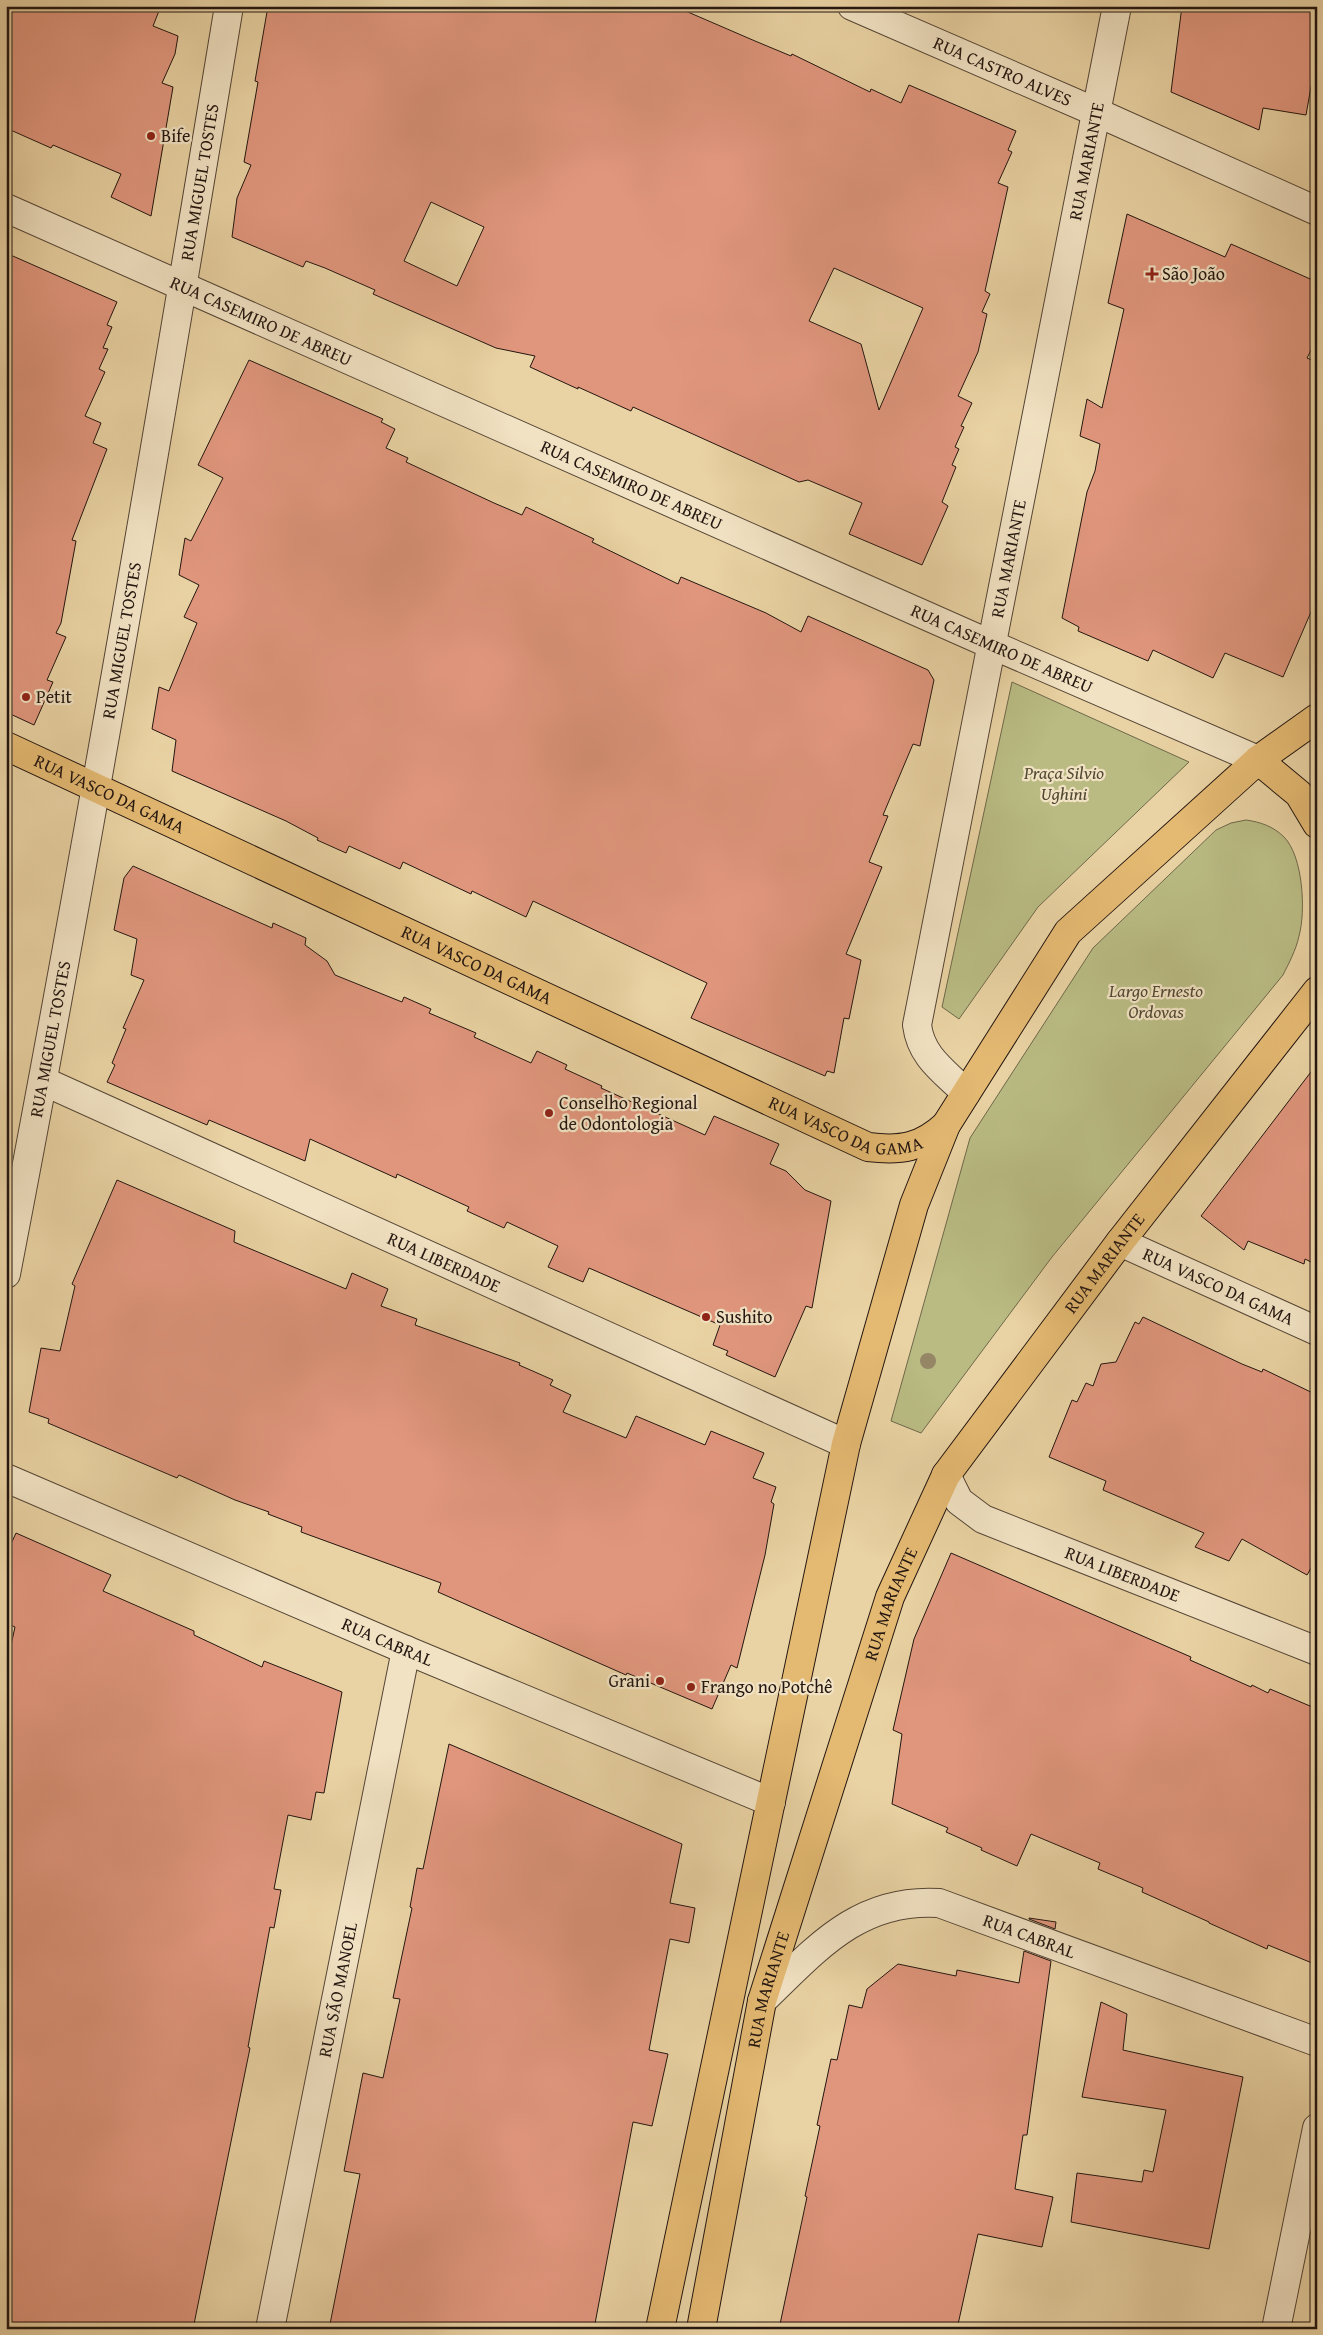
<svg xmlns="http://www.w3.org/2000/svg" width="1323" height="2335" viewBox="0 0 1323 2335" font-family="'Gentium Book Plus',serif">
  <rect width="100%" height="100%" fill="#e9d2a3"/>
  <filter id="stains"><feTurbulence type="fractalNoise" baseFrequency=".004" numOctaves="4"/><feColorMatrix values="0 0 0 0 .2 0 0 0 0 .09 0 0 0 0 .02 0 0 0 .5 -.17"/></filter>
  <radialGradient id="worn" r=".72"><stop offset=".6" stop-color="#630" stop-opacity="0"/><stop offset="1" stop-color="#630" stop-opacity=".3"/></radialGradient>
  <g fill="#b9bb83" stroke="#6e684a">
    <path d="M1012 682 1189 762 1038 907 959 1019 942 1007Z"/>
    <path d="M1246 820C1260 822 1273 826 1284 837 1303 856 1306 911 1299 936 1296 950 1289 963 1283 975L1052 1257 921 1433 891 1421 970 1138 1093 948 1216 830 1231 823Z"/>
  </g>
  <g fill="#e0967d" stroke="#231610" fill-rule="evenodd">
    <path d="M6 6H161L153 26 178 36 175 54 162 83 173 87 151 216 111 197 121 174 53 145 51 148 6 128Z"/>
    <path d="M268 6H674L755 41 791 56 792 54 870 92 871 89 901 103 909 85 1016 131 1008 150 1012 152 998 183 1008 187 985 291 990 294 982 312 987 314 978 352 958 396 972 403 961 426 964 427 955 447 959 449 952 465 956 467 942 502 948 506 922 565 849 534 862 503 808 480 799 482 633 407 631 411 578 387V389L530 367 535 356 496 348 373 294 375 290 325 268 306 261 303 267 232 237 237 198 251 165 244 162 258 82 255 81ZM431 202 484 227 457 286 404 261ZM834 268 923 308 879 410 861 344 809 321Z"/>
    <path d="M1182 6H1317V53L1306 115 1263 108 1259 130 1171 92Z"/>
    <path d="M1127 214 1225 257 1231 244 1317 282V339L1307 358 1317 362V598L1283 677 1225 653 1213 678 1153 650 1148 661 1078 631 1079 627 1062 618 1087 492 1095 471 1100 444 1080 436 1087 399 1102 408 1124 309 1108 303Z"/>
    <path d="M6 253 117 302 107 325 112 327 103 348 108 349 99 369 105 372 85 416 101 423 93 443 107 449 72 540 76 541 61 623 56 633 66 637 47 680 53 682 34 725 6 712Z"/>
    <path d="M249 360 383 419 381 422 395 429 386 448 408 458 406 462 494 503 522 515 526 507 594 539 592 542 678 584 681 577 766 613 801 632 808 616 928 670 934 680 920 746 913 744 883 815 888 816 869 862 882 867 846 954 861 960 849 1019 844 1018 834 1073 827 1071 825 1076 691 1018 707 983 533 901 526 917 472 891 471 894 403 862 400 869 349 846 346 853 317 840 318 838 286 821 172 771 176 740 152 729 159 687 169 691 197 623 184 617 199 585 179 575 185 538 191 541 223 478 198 465Z"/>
    <path d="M133 866 272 928 273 923 306 938 305 945 327 961 335 975 402 1002 404 997 431 1009 429 1013 476 1033 474 1037 531 1063 537 1051 567 1065 565 1069 602 1086 601 1088 705 1135 714 1116 779 1144 770 1164 786 1171 805 1190 831 1201 812 1308 806 1306 775 1377 726 1355 728 1351 713 1345 720 1325 589 1268 583 1282 548 1267 558 1246 507 1222 504 1228 467 1211 469 1207 397 1174 396 1178 310 1139 305 1161 209 1120 207 1125 107 1082 115 1065 112 1063 126 1029 123 1028 144 980 131 975 137 939 114 930 124 878Z"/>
    <path d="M1317 1064V1265L1305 1259 1304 1264 1248 1241 1244 1250 1201 1216Z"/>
    <path d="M117 1180 235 1231 234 1242 346 1289 352 1273 388 1289 381 1306 417 1319 415 1325 520 1363 519 1365 553 1380 550 1385 571 1395 563 1412 626 1438 636 1416 705 1445 711 1431 764 1453 753 1478 776 1487 771 1502 774 1504 765 1555 737 1668 731 1665 712 1709 627 1673 626 1675 438 1592 441 1583 301 1532 302 1527 268 1514 269 1512 235 1500 179 1475 177 1478 48 1423 49 1419 29 1412 41 1348 60 1351 75 1286 72 1284Z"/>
    <path d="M1143 1317 1242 1364 1262 1372 1263 1369 1317 1395V1558L1307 1575 1242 1539 1229 1561 1195 1547 1204 1533 1103 1490 1106 1481 1049 1457 1072 1400 1077 1402 1086 1383 1093 1386 1101 1364 1116 1362 1135 1322 1139 1324Z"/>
    <path d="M16 1533 111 1575 103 1591 194 1631V1635L262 1667 264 1661 342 1692 324 1793 316 1792 311 1820 288 1815 274 1889 281 1890 274 1928 270 1927 248 2047 250 2048 193 2329H6V1668L15 1627 6 1623V1555Z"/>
    <path d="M951 1553 1191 1657 1190 1660 1251 1687 1252 1685 1268 1693 1270 1689 1317 1709V1965L1268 1945 1267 1949 1209 1923V1922L1142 1892 1143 1888 1098 1869 1100 1863 1031 1834 1017 1866 981 1850 982 1848 946 1832 948 1828 892 1804 902 1734 893 1730 914 1639Z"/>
    <path d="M449 1744 682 1844 670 1903 695 1908 689 1943 670 1939 649 2050 668 2054 652 2126 633 2122 594 2329H329L360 2174 344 2171 363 2073 383 2078 400 1999 393 1998 412 1908 410 1907 417 1868 423 1869Z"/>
    <path d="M1029 1918 1056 1922 1055 1929 1029 1919Z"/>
    <path d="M1024 1951 1051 1961 1027 2135H1023L1015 2189 1053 2197 1042 2247 978 2234 957 2329H779L807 2197 805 2196 820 2126 817 2125 831 2059 837 2060 849 2005 862 2008 867 1989 898 1964 956 1976 957 1970 1019 1983Z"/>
    <path d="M1101 2002 1127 2014 1123 2050 1243 2077 1209 2249 1071 2222 1077 2173 1142 2182 1144 2170 1153 2172 1166 2110 1082 2097Z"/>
  </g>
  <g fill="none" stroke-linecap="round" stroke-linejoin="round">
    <defs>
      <g id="minor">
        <path id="s1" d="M852 6 1096 112 1317 211"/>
        <path id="s2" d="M6 208 990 644 1258 760"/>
        <path id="s3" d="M43 1081 846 1444"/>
        <path id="s4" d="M966 1093C944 1071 921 1057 917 1025L1117 6"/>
        <path id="s5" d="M1120 1242 1317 1331"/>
        <path id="s6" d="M6 1274C87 853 159 430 229 6"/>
        <path id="s7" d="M946 1475 959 1501 983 1519 1317 1651"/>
        <path id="s8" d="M6 1478 406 1650 771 1802"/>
        <path id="s9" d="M762 2001C816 1949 858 1898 939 1903L1317 2042"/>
        <path id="s10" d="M270 2329 406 1650"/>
        <path d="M1276 2329 1317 2128"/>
      </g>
      <g id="major">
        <path id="s11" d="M6 746 868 1147C901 1151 921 1148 946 1125"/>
        <path d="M1258 760 1299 794 1317 824"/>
        <path d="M660 2329 846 1444 914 1205 946 1125 1068 932 1258 760 1317 718"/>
        <path id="s12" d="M701 2329 762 2001 890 1597 946 1475 1120 1242 1317 991"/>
      </g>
    </defs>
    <use href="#minor" stroke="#544535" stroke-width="30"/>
    <use href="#major" stroke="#231610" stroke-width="30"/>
    <use href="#minor" stroke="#f1e2c3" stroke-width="28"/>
    <use href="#major" stroke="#e4b972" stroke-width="28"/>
  </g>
  <circle fill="#958665" cx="928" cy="1361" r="8"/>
  <g fill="#8f2418" stroke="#f1e2c3" stroke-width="2">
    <circle cx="151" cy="136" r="5"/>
    <path d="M1149.5 266.5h5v5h5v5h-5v5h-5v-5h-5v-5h5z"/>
    <circle cx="26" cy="697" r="5"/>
    <circle cx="549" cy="1113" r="5"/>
    <circle cx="706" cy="1317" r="5"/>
    <circle cx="660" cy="1681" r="5"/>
    <circle cx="691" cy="1687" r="5"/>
  </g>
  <g text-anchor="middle" stroke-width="4.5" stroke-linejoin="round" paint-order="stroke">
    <g font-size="18" fill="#231610" stroke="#f1e2c3">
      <text dy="6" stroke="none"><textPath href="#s1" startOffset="164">RUA CASTRO ALVES</textPath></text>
      <text dy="6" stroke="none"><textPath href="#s4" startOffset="966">RUA MARIANTE</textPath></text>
      <text dy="6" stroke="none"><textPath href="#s6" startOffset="1109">RUA MIGUEL TOSTES</textPath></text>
      <text dy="6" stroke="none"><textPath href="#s2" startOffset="279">RUA CASEMIRO DE ABREU</textPath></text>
      <text dy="6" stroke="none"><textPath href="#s2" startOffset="684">RUA CASEMIRO DE ABREU</textPath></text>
      <text dy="6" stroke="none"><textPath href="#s4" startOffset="561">RUA MARIANTE</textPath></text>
      <text dy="6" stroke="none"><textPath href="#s6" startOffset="644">RUA MIGUEL TOSTES</textPath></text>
      <text dy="6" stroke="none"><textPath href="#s2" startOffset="1089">RUA CASEMIRO DE ABREU</textPath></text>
      <text dy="6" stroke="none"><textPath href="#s11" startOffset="114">RUA VASCO DA GAMA</textPath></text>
      <text dy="6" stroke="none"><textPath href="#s11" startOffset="519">RUA VASCO DA GAMA</textPath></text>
      <text dy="6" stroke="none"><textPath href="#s6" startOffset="239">RUA MIGUEL TOSTES</textPath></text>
      <text dy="6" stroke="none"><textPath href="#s11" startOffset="924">RUA VASCO DA GAMA</textPath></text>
      <text dy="6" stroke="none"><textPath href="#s3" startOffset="440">RUA LIBERDADE</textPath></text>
      <text dy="6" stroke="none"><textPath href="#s12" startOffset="1156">RUA MARIANTE</textPath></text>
      <text dy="6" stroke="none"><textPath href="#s5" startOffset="108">RUA VASCO DA GAMA</textPath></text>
      <text dy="6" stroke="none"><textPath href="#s7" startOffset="209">RUA LIBERDADE</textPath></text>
      <text dy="6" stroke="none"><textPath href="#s12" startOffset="751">RUA MARIANTE</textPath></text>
      <text dy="6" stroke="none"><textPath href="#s8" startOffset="415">RUA CABRAL</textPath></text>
      <text dy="6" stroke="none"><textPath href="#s9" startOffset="306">RUA CABRAL</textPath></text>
      <text dy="6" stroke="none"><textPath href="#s10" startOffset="346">RUA SÃO MANOEL</textPath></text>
      <text dy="6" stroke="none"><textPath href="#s12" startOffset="346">RUA MARIANTE</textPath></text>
    </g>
    <g font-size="18" fill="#231610" stroke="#f1e2c3" text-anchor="start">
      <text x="161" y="142">Bife</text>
      <text x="1162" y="280">São João</text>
      <text x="36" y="703">Petit</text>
      <text x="559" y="1109">Conselho Regional<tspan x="559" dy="21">de Odontologia</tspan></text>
      <text x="716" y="1323">Sushito</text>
      <text x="650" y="1687" text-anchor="end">Grani</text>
      <text x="701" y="1693">Frango no Potchê</text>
    </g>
    <g font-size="18" font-style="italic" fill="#504832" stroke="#f1e2c3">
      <text x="1064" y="779">Praça Silvio<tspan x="1064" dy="21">Ughini</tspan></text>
      <text x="1156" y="997">Largo Ernesto<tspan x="1156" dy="21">Ordovas</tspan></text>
    </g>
  </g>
  <rect width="1323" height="2335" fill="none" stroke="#e9d2a3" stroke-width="25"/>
  <rect x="8" y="8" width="1308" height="2320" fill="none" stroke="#231610" stroke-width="2.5"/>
  <rect x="12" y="12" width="1298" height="2310" fill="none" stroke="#231610"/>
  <rect width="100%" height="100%" filter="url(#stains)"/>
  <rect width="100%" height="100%" fill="url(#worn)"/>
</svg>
